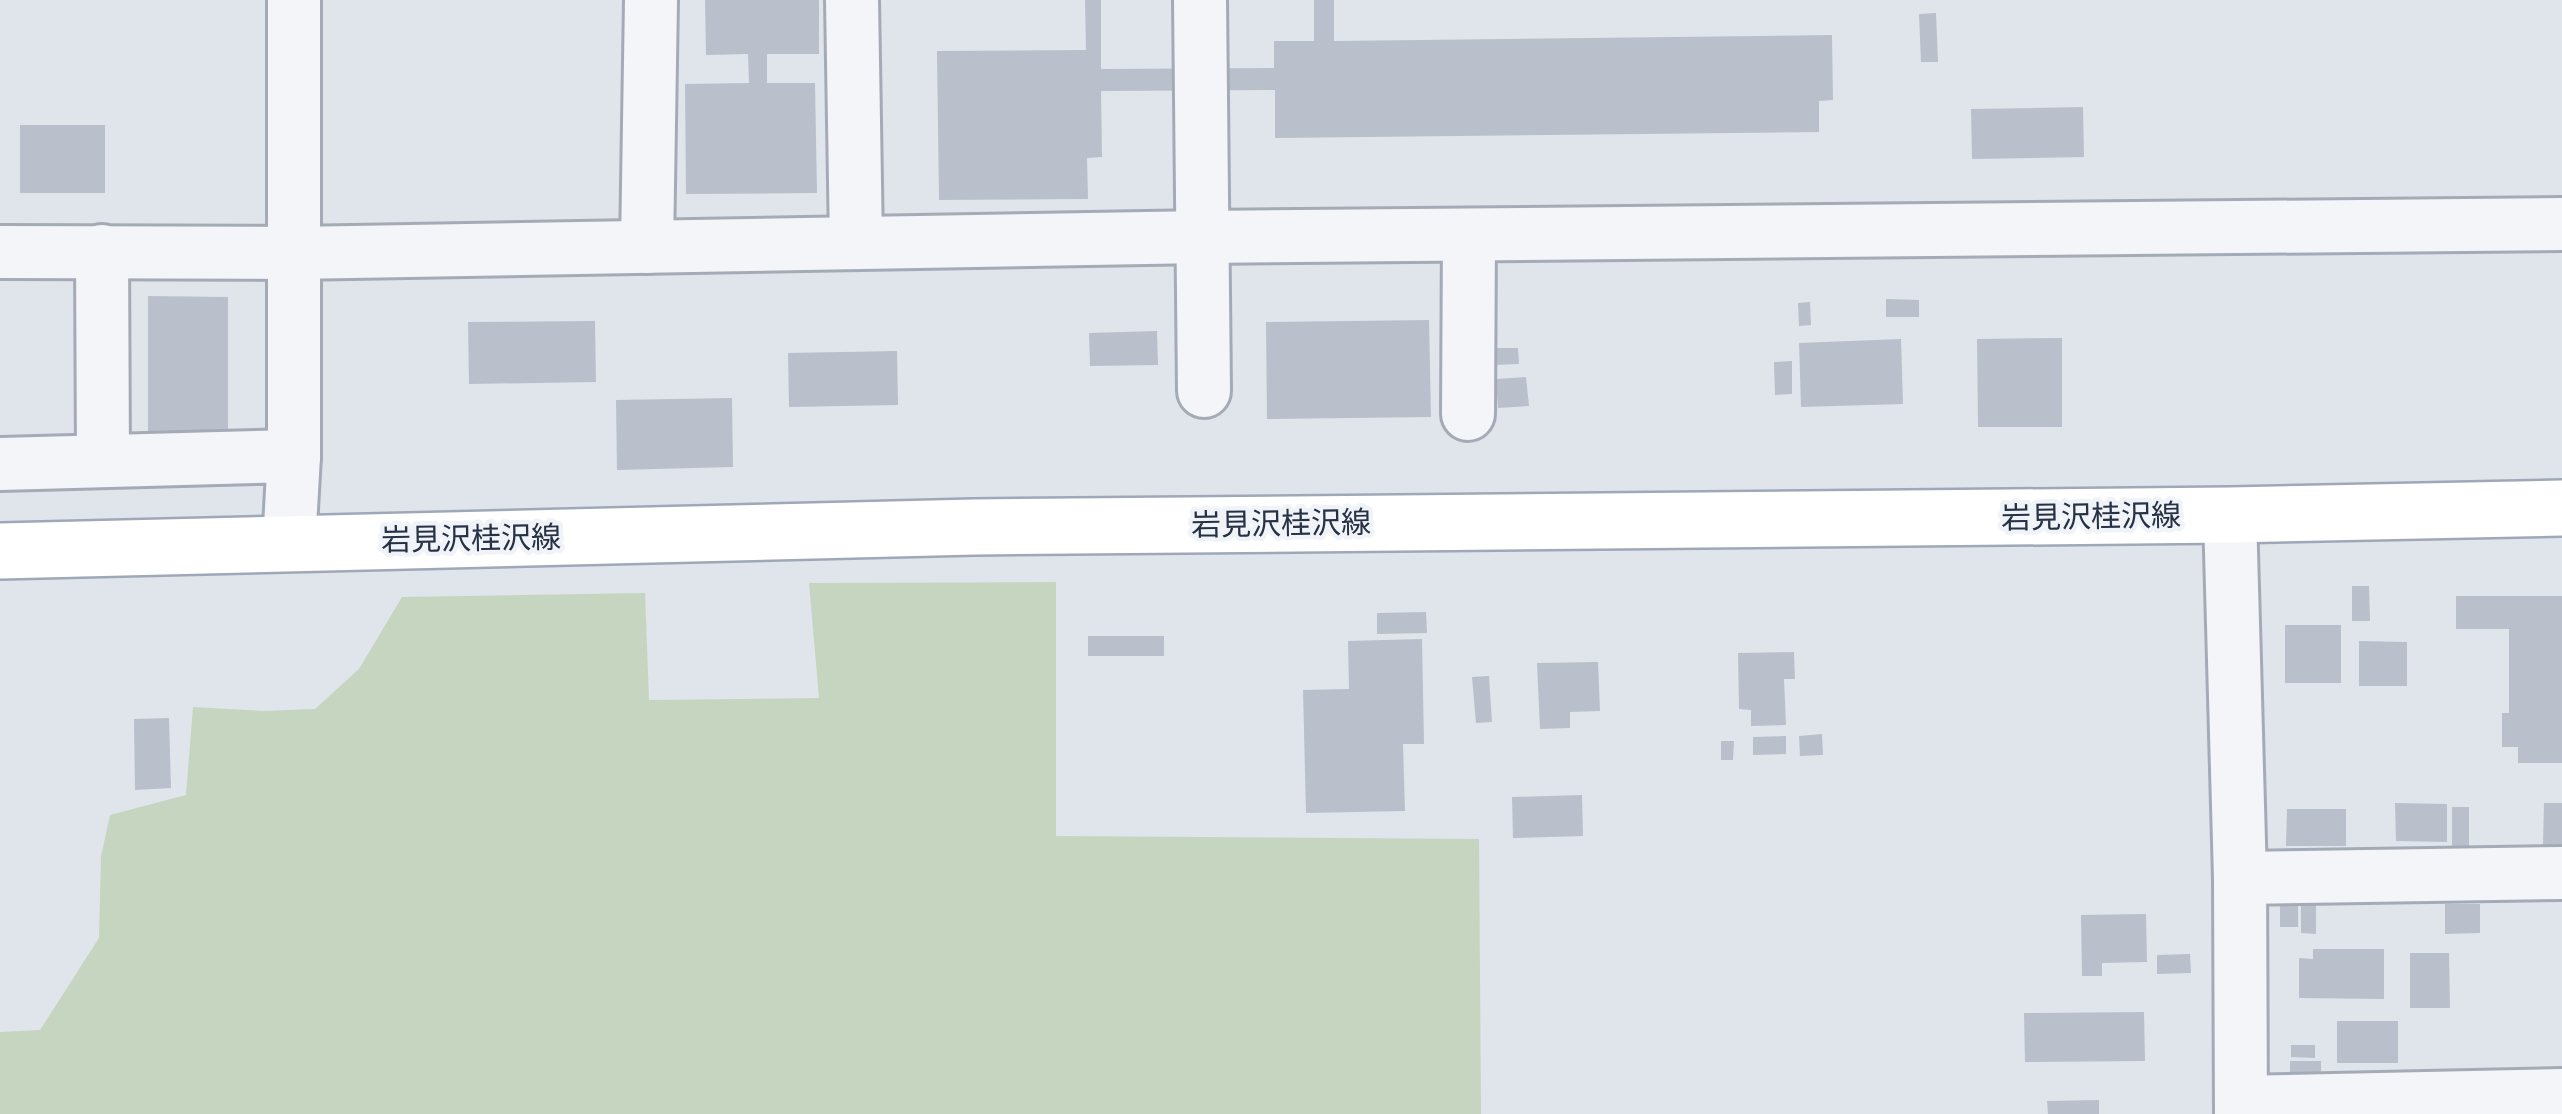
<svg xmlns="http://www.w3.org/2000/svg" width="2562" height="1114" viewBox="0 0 2562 1114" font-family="'Nunito Sans','Noto Sans JP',sans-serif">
  <rect width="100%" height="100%" fill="#e0e4eb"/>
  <path fill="#c6d5c0" d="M1056 582V836L1479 839 1481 1114H0V1032L40 1030 99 938 101 856 110 815 186 795 193 707 263 711 315 709 359 669 402 597 645 593 649 700 819 698 809 583Z"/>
  <g fill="#b9c0cb">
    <path d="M705 0H819V54H767V83H815L817 193 686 194 685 84 749 83 748 54 706 55Z"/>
    <path d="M1085 0H1101V69L1274 68V41H1314V0H1334V41L1832 35 1833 100 1819 101V132L1275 138V90L1101 91 1102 157 1087 158 1088 199 939 200 937 51 1086 50Z"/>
    <path d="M1936 13 1938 62H1921L1919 14Z"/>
    <path d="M2083 107 2084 157 1972 159 1971 109Z"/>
    <rect x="20" y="125" width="85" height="68"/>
    <path d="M148 296 228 297V436L148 435Z"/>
    <path d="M1886 299 1919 300V317H1886Z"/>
    <path d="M1810 302 1811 325 1799 326 1798 303Z"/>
    <path d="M1429 320 1431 417 1267 419 1266 322Z"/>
    <path d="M595 321 596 382 469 384 468 322Z"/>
    <path d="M1157 331 1158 365 1090 366 1089 333Z"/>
    <path d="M2062 338V427H1978L1977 339Z"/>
    <path d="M1901 339 1903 404 1801 407 1799 343Z"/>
    <path d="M1493 348H1518L1519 364 1494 365Z"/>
    <path d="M897 351 898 405 789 407 788 353Z"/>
    <path d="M1792 361V394L1775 395 1774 362Z"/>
    <path d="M1526 377 1529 406 1498 408 1496 379Z"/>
    <path d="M732 398 733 467 617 470 616 400Z"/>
    <path d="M2352 586H2369L2370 621H2352Z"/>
    <path d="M2456 596H2562V763H2518V747H2502V713H2509V629H2456Z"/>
    <path d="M1426 612 1427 633 1377 634V613Z"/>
    <rect x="2285" y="625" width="56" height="58"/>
    <rect x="1088" y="636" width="76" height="20"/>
    <path d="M1422 639 1424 744H1403L1405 811 1306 813 1303 690 1349 689 1348 641Z"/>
    <path d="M2359 641 2407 642V686H2359Z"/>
    <path d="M1794 652 1795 679H1784L1786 725 1751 726V710L1739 709 1738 653Z"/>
    <path d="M1598 662 1600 711 1570 712V728L1540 729 1537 663Z"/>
    <path d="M1489 676 1492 722 1476 723 1472 677Z"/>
    <path d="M169 718 171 788 135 790 134 719Z"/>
    <path d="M1822 734 1823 755 1800 756 1799 736Z"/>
    <path d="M1786 736V754L1753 755V737Z"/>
    <path d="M1721 741H1734L1733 760H1721Z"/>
    <path d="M1582 795 1583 836 1513 838 1512 797Z"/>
    <path d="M2395 803 2447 804V842L2396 841Z"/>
    <path d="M2544 803H2562V845H2543Z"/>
    <rect x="2452" y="807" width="17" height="46"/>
    <path d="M2287 809H2346V846H2286Z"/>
    <path d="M2301 902H2316V934L2301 933Z"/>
    <rect x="2280" y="904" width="18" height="23"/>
    <path d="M2445 904H2480V933L2445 934Z"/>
    <path d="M2146 914 2147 962 2102 963V976H2082L2081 915Z"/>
    <path d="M2313 949H2384V999L2299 998V958L2313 959Z"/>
    <path d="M2410 953H2449L2450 1008H2410Z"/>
    <path d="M2190 954 2191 973 2157 974V955Z"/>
    <path d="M2144 1012 2145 1061 2025 1062 2024 1013Z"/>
    <rect x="2337" y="1021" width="61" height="42"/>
    <path d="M2291 1045H2315V1058L2291 1057Z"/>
    <rect x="2290" y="1061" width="31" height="13"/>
    <path d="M2099 1100V1114H2048L2047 1101Z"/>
  </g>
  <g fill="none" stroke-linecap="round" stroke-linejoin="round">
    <defs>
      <g id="minor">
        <path d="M294 0V456"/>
        <path d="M852 0 856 243"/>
        <path d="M1200 0 1204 391"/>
        <path d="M647 247 651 0"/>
        <path d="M102 251 103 461"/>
        <path d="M0 252 294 253 1204 237 2562 224"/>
        <path d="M1468 414 1469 235"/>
        <path d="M0 464 294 456 289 544"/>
        <path d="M2230 515 2240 878 2241 1114"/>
        <path d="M2240 878 2562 873"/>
        <path d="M2241 1102 2562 1095"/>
      </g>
      <path id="major" d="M0 551 974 527 2230 515 2562 508"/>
    </defs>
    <use href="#minor" stroke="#a5abb6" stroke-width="58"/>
    <use href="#major" stroke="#9ea8b8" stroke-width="60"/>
    <use href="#minor" stroke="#f3f5f8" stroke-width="52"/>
    <use href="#major" stroke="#fff" stroke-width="55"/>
  </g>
  <g text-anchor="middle" stroke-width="9" stroke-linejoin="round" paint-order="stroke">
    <g font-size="30" fill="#273144" stroke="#f0f3f8">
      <text transform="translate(2091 517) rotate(-1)" y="10">岩見沢桂沢線</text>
      <text transform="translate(1281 524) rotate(-1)" y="10">岩見沢桂沢線</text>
      <text transform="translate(471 539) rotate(-1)" y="10">岩見沢桂沢線</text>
    </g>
  </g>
</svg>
